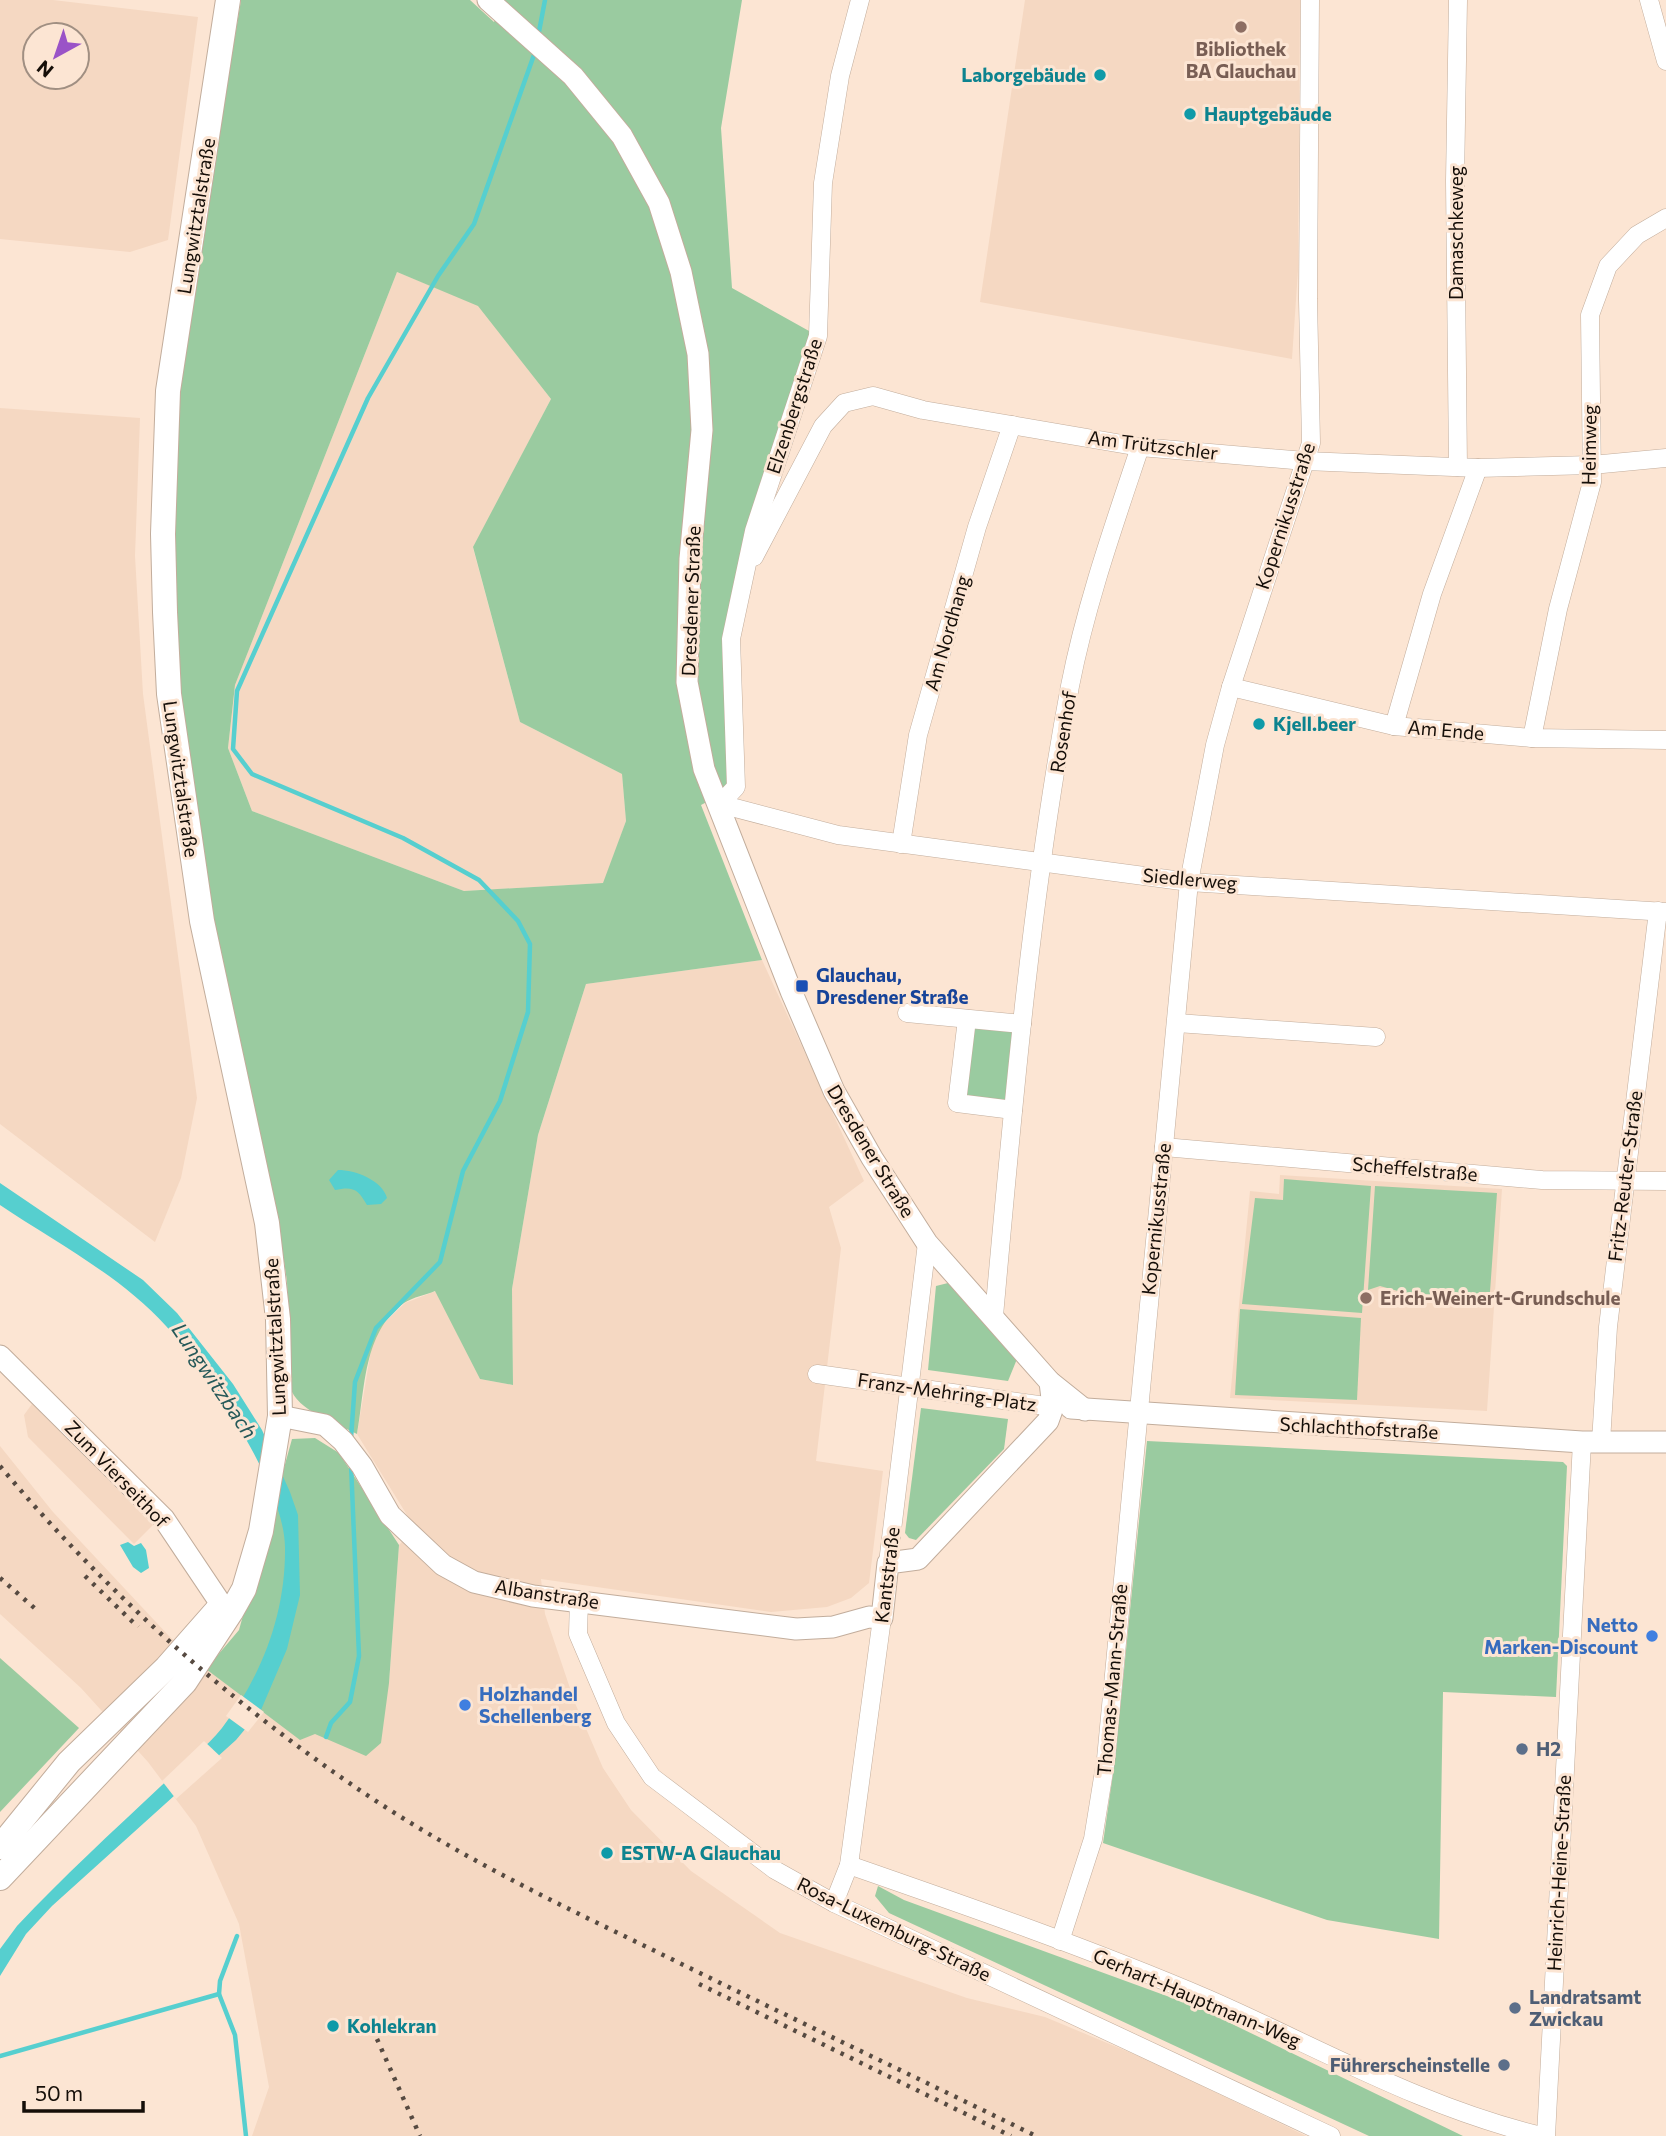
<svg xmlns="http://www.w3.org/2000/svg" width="1666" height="2136" viewBox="0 0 1666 2136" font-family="Commissioner,sans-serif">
  <rect width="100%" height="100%" fill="#fce5d3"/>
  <g fill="#f5d8c2" fill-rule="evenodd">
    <path d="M0 0H53L198 17 168 240 130 252 0 239ZM35 35H77V77H35Z"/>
    <path d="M1025 0H1300L1298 270 1292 359 980 302Z"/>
    <path d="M397 272 478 305 551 399 473 548 520 722 622 774 626 821 604 883 464 891 252 811 228 748 235 685Z"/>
    <path d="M0 408 140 418 135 556 143 694 197 1098 181 1178 155 1242 0 1124Z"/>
    <path d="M762 960 864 1181 829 1207 841 1248 816 1461 883 1471 869 1583 851 1598 827 1607 771 1612 541 1579 545 1614 575 1703 603 1768 631 1810 691 1871 780 1933 967 1998 1045 2017 1155 2063 1306 2136H252L269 2087 239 1924 196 1826 148 1762 81 1688 0 1614V1446L53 1512 169 1636 206 1669 389 1683 399 1545 415 1528 357 1434 372 1344 380 1327 405 1303 436 1291 480 1379 513 1385 512 1289 538 1135 586 984Z"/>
    <path d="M1280 1175 1502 1189 1487 1411 1230 1398 1250 1191 1279 1194Z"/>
    <path d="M32 1404 153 1525 134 1544 28 1437 24 1415Z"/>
  </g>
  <g fill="#9acba0" fill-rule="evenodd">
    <path d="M241 0H470L494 22 504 0H742L721 128 732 288 818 336 731 639 736 787 701 805 762 960 586 984 538 1135 512 1289 513 1385 480 1379 435 1291C426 1295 413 1297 404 1303 363 1332 365 1390 357 1434 336 1423 297 1411 290 1387L287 1281 279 1229 213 928 179 677 174 539 180 395 200 248ZM397 272 478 306 551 399 473 547 520 722 622 774 626 821 603 883 464 891 252 811 228 748 235 685Z"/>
    <path d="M971 1025 1015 1030 1008 1103 964 1098Z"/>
    <path d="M1284 1179 1371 1186 1362 1313 1242 1304 1255 1198 1283 1200Z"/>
    <path d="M1375 1186 1497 1193 1490 1292H1479L1478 1298 1405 1293 1380 1286 1368 1290Z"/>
    <path d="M952 1282 1017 1359 1008 1381 928 1370 936 1286Z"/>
    <path d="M1240 1309 1361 1318 1357 1400 1235 1395Z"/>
    <path d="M921 1408 1008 1419 1004 1449 916 1540 909 1538 905 1533Z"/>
    <path d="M315 1438 339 1453 399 1545 389 1683 381 1743 366 1756 315 1734 300 1740 206 1669 239 1630 292 1439Z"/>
    <path d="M1147 1441 1563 1462 1567 1466 1556 1697 1443 1692 1439 1939 1327 1920 1103 1843 1115 1760Z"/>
    <path d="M0 1658 79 1728 0 1812Z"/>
    <path d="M878 1886 904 1900 1197 2007 1463 2136H1369L889 1913 875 1896Z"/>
  </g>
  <g fill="#56cfcf">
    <path d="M338 1170C355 1170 382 1180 387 1198L381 1204 367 1205C358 1189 353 1186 335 1190L329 1180Z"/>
    <path d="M0 1183 143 1280 177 1313 233 1384 262 1430 290 1492 298 1515 300 1595 287 1649 261 1710 236 1740 52 1906 26 1934 0 1976V1949L17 1926C63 1877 112 1832 161 1786 181 1767 205 1749 222 1728 262 1676 286 1613 285 1547 284 1484 208 1372 166 1326 121 1276 55 1242 0 1205Z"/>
    <path d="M128 1542 134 1546 141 1543 146 1550 149 1568 141 1573 133 1567 120 1545Z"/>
  </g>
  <g fill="#fce5d3">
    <path d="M241 1695 264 1712 248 1732 226 1716Z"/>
    <path d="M204 1741 222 1758 176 1799 162 1781Z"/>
  </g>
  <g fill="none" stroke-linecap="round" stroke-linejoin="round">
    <g stroke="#56cfcf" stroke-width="4.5">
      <path d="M538 37 545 0"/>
      <path d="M351 1438 355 1382 376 1328 440 1262 463 1171 500 1101 528 1012 530 944 518 921 479 880 403 838 252 774 233 749 237 691 368 398 438 276 474 224 535 52"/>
      <path d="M326 1737 331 1723 350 1702 359 1656 351 1464"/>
      <path d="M237 1936 220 1981 219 1994 235 2035 246 2136"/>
      <path d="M0 2056 219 1994"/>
    </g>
    <defs>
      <g id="minor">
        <path d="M860 0 840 76 823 183 818 336 754 531 731 639 736 787 720 804 838 835 1189 882 1666 912"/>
        <path d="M1458 0 1455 181 1458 467"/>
        <path d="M1649 0 1666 61"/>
        <path d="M754 557 823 426 844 403 873 396 923 410 1140 447 1305 461 1478 468 1592 465 1666 458"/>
        <path d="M1231 687 1394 726 1532 738 1666 740"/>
        <path d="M1394 726 1432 594 1478 468"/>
        <path d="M1532 738 1558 609 1592 482 1590 315 1608 266 1637 235 1666 218"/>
        <path d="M901 844 918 735 977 527 1012 425"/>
        <path d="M907 1013 1022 1024"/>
        <path d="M967 1019 957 1103 1013 1110"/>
        <path d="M1177 1023 1376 1037"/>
        <path d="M1164 1147 1542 1180 1666 1181"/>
        <path d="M994 1316C1013 1106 1031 894 1070 686 1086 604 1114 525 1140 447"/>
        <path d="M817 1374 1053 1407"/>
        <path d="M1601 1442 1608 1327 1658 911"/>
        <path d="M888 1563 927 1243"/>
        <path d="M579 1600 578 1634 616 1723 652 1777 775 1870 834 1903 1331 2136"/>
        <path d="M849 1865C970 1907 1091 1949 1208 1999 1318 2047 1423 2108 1542 2136"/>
        <path d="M834 1903 849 1865 882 1618"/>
        <path d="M1060 1941 1093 1839 1106 1759 1189 882 1215 745 1231 687 1311 443 1308 299 1310 0"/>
        <path d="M1546 2136 1582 1442"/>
      </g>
      <g id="tertiary">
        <path d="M488 0 573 76 622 136 659 203 681 272 698 354 702 430 690 559 687 682 704 769 791 991 834 1091 872 1158 927 1243 1050 1382 1085 1410"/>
        <path d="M0 1356 164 1519 221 1604 231 1612"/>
        <path d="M1071 1408 1582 1442H1666"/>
        <path d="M280 1416 325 1425 343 1441 362 1466 390 1515 443 1565 474 1582 533 1596 796 1629 833 1627 869 1617 882 1618 888 1563 918 1559 1048 1421 1053 1407 1050 1382"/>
      </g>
      <g id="secondary">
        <path d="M0 1847 69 1762 167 1667 218 1609"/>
        <path d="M0 1878 185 1682 231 1612 244 1589 261 1531 280 1416 278 1319 267 1223 202 921 169 694 165 612 163 534 168 391 228 0"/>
      </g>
    </defs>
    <use href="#minor" stroke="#c2ad9c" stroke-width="19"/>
    <use href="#tertiary" stroke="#c2ad9c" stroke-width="23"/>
    <use href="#secondary" stroke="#c2ad9c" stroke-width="26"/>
    <use href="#minor" stroke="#fff" stroke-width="18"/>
    <use href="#tertiary" stroke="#fff" stroke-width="21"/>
    <use href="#secondary" stroke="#fff" stroke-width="24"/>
    <g stroke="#564a41" stroke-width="4.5" stroke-dasharray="3.5 7" stroke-linecap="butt">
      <path d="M0 1466C106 1593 230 1703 367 1795 458 1856 556 1903 653 1950 781 2013 909 2074 1036 2136"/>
      <path d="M85 1576 138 1627"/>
      <path d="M0 1578 39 1612"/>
      <path d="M699 1984 1011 2136"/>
      <path d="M377 2039 420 2136"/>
    </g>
  </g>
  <g fill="#8d6e63" stroke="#fce5d3" stroke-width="2.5">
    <circle cx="1241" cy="27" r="7"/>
    <circle cx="1366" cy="1298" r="7"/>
  </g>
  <g fill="#0f9aa8" stroke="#fce5d3" stroke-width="2.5">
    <circle cx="1100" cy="75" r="7"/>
    <circle cx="1190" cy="114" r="7"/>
    <circle cx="1259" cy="724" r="7"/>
    <circle cx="607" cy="1853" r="7"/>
    <circle cx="333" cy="2026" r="7"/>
  </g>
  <rect fill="#1a4fb4" stroke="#fce5d3" stroke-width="2.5" x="795" y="979" width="14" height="14" rx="3.5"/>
  <g fill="#3f7fe0" stroke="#fce5d3" stroke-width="2.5">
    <circle cx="1652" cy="1636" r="7"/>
    <circle cx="465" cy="1705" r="7"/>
  </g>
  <g fill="#5c6f8a" stroke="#fce5d3" stroke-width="2.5">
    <circle cx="1522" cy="1749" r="7"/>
    <circle cx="1515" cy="2008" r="7"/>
    <circle cx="1504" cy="2065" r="7"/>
  </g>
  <g text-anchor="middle" stroke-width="6" stroke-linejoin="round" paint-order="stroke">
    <g font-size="19" font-weight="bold" fill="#785e54" stroke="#fce5d3">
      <text x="1241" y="56">Bibliothek<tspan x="1241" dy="22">BA Glauchau</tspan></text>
      <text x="1380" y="1305" text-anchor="start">Erich-Weinert-Grundschule</text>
    </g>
    <g font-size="19" font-weight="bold" fill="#0d838f" stroke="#fce5d3" text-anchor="start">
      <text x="1086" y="82" text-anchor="end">Laborgebäude</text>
      <text x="1204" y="121">Hauptgebäude</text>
      <text x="1273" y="731">Kjell.beer</text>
      <text x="621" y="1860">ESTW-A Glauchau</text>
      <text x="347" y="2033">Kohlekran</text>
    </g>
    <g font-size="19" fill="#150e08" stroke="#fce5d3">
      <text transform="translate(196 216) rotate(-81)" y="7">Lungwitztalstraße</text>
      <text transform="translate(1456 233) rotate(-90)" y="7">Damaschkeweg</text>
      <text transform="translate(794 406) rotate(-72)" y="7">Elzenbergstraße</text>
      <text transform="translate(1153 445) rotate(7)" y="7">Am Trützschler</text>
      <text transform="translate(1589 445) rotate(-89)" y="7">Heimweg</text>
      <text transform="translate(1285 516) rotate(-72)" y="7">Kopernikusstraße</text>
      <text transform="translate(691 601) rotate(-88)" y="7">Dresdener Straße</text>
      <text transform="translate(947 633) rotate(-74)" y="7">Am Nordhang</text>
      <text transform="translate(1446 730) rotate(5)" y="7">Am Ende</text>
      <text transform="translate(1063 732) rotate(-81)" y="7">Rosenhof</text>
      <text transform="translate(181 779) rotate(82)" y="7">Lungwitztalstraße</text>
      <text transform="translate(1190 879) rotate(5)" y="7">Siedlerweg</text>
      <text transform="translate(871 1151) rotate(59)" y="7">Dresdener Straße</text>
      <text transform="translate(1415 1169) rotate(5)" y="7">Scheffelstraße</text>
      <text transform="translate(1625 1176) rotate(-83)" y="7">Fritz-Reuter-Straße</text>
      <text transform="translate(1156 1219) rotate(-84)" y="7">Kopernikusstraße</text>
      <text transform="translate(275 1337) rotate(-93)" y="7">Lungwitztalstraße</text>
      <text transform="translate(947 1392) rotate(8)" y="7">Franz-Mehring-Platz</text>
      <text transform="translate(1359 1428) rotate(3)" y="7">Schlachthofstraße</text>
      <text transform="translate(117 1474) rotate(46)" y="7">Zum Vierseithof</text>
      <text transform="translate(887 1575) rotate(-83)" y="7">Kantstraße</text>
      <text transform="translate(547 1594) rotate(9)" y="7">Albanstraße</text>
      <text transform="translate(1112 1680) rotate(-85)" y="7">Thomas-Mann-Straße</text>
      <text transform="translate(1559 1873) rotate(-87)" y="7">Heinrich-Heine-Straße</text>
      <text transform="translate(894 1929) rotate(26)" y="7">Rosa-Luxemburg-Straße</text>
      <text transform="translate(1197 1998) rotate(23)" y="7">Gerhart-Hauptmann-Weg</text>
    </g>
    <g font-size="19" font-weight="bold" fill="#164399" stroke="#fce5d3" text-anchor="start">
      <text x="816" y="982">Glauchau,<tspan x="816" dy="22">Dresdener Straße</tspan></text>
    </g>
    <g font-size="19" font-weight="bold" fill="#366cbe" stroke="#fce5d3" text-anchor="end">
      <text x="1638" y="1632">Netto<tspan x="1638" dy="22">Marken-Discount</tspan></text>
      <text x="479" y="1701" text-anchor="start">Holzhandel<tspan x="479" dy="22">Schellenberg</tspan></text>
    </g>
    <g font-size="19" font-weight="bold" fill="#4e5e75" stroke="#fce5d3" text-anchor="start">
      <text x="1536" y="1756">H2</text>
      <text x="1529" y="2004">Landratsamt<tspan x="1529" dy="22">Zwickau</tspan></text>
      <text x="1490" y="2072" text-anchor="end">Führerscheinstelle</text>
    </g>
    <g font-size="21" font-style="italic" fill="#265959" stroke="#fce5d3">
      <text transform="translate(214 1381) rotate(56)" y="7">Lungwitzbach</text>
    </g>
  </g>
  <g transform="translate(56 56) rotate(220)"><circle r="33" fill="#fce5d3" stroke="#a08f82" stroke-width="2"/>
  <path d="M0-5L12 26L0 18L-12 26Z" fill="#9a53c7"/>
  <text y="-10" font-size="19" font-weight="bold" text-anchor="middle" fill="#150e08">N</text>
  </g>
  <path d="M24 2101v10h119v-10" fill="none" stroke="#150e08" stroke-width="3.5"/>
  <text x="35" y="2101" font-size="21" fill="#150e08" stroke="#fce5d3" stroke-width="5" paint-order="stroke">50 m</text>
</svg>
